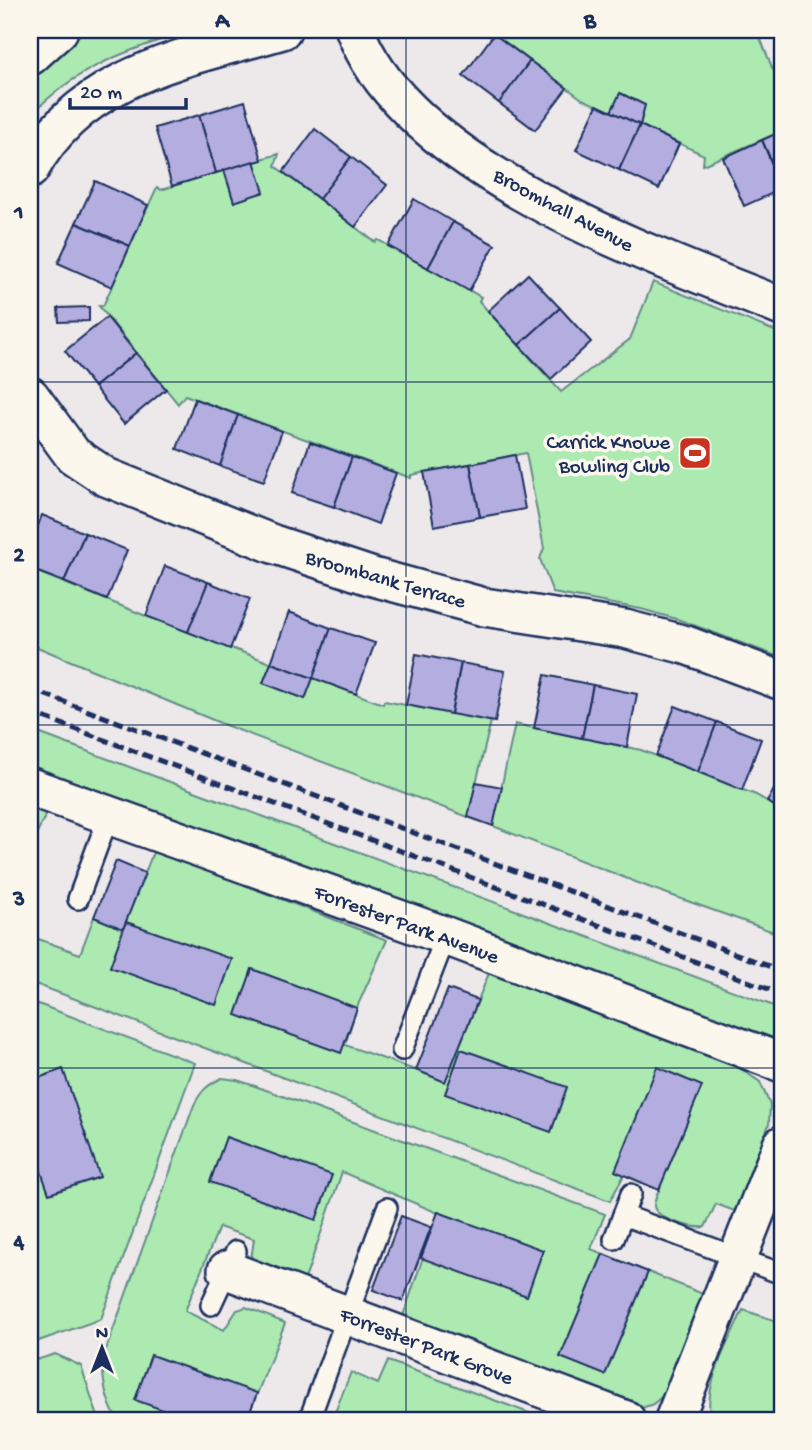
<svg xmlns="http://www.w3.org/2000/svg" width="812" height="1450" viewBox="0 0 812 1450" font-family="'Gochi Hand',sans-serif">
  <rect width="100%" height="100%" fill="#ede8ea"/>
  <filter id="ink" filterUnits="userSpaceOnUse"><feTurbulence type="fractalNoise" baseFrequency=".0143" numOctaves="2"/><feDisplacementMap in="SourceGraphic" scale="14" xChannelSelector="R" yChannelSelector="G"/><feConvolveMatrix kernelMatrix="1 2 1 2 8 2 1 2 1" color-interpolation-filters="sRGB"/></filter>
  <g filter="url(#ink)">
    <g fill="#aceab1" stroke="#648c88" stroke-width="2">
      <path d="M85 30H190C126 52 78 65 30 116V80Z"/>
      <path d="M489 30H757L773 70 782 72V131L703 165 704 155 640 125 644 105 621 93 611 112 582 99Z"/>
      <path d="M279 154 275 166 375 242 378 240 481 297 479 301 561 392 630 339 653 282 782 334V658L680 620 641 609 553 593 540 559 544 548 526 453 411 475V478L185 395 178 404 99 306H103L157 187 161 190 224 170 234 202 263 192 254 161Z"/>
      <path d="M30 569 146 616 271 663 263 683 305 699 313 678 383 704 384 701 491 721 468 817 225 725 30 644Z"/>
      <path d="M515 724 641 750 756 795 782 810V935L651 888 493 826Z"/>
      <path d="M30 730 782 1009V1041L326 877 30 765Z"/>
      <path d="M30 802 49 808 30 848Z"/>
      <path d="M154 850 387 940 357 1007 345 1045 445 1081 489 973 738 1067 760 1082 770 1105 769 1124 737 1212 716 1204 705 1227C694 1229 656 1220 654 1206 654 1201 657 1195 659 1190L624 1175 610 1201 30 982V936L80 954 94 917 123 929Z"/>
      <path d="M30 1001 195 1063 101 1319 30 1344V1287L38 1284 30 1260Z"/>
      <path d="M222 1078 237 1080 255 1086 605 1214 591 1249 708 1296 665 1394 653 1404 636 1410 400 1325 438 1213 342 1172 302 1288 251 1260 254 1239 219 1227 185 1311 224 1330 237 1310 246 1307 285 1323 248 1417 255 1420H117C106 1399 102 1382 103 1358L194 1105C201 1091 207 1085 222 1078Z"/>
      <path d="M743 1310 777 1321 782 1310V1420H711C702 1387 729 1341 743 1310Z"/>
      <path d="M55 1354 81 1366 99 1420H30V1362Z"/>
      <path d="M388 1361 548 1420H332L351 1372 378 1384Z"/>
    </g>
    <g fill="#b4aee0" stroke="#1b2f5e" stroke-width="2">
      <path d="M494 34 530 61 499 103 463 76Z"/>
      <path d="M530 61 567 88 535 130 499 103Z"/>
      <path d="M620 93 645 105 640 125 611 112Z"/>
      <path d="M245 101 262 160 216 173 199 115Z"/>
      <path d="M597 105 640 125 619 170 576 150Z"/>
      <path d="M199 115 216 173 172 186 155 128Z"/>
      <path d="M640 125 679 144 659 189 619 170Z"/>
      <path d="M315 129 351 157 319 199 283 172Z"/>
      <path d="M782 131V185L762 140Z"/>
      <path d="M762 140 782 189 744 206 723 158Z"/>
      <path d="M351 157 387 185 355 227 319 199Z"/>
      <path d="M254 161 264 192 234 202 224 170Z"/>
      <path d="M95 181 148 205 130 246 76 223Z"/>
      <path d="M414 199 453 222 428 268 388 246Z"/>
      <path d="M453 222 495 245 469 291 428 268Z"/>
      <path d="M76 223 130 246 112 287 58 263Z"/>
      <path d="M528 274 560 308 519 345 488 311Z"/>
      <path d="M89 307V321L59 322 58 308Z"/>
      <path d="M560 308 591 342 551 379 519 345Z"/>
      <path d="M107 317 136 353 94 387 65 351Z"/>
      <path d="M136 353 166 389 124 424 94 387Z"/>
      <path d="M195 399 238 415 220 466 177 449Z"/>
      <path d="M238 415 282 431 264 481 220 466Z"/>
      <path d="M310 442 352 457 334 507 292 493Z"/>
      <path d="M515 455 525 509 480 517 470 464Z"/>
      <path d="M352 457 396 473 378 524 334 507Z"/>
      <path d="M470 464 480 517 434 526 424 472Z"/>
      <path d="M42 515 85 533 64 582 30 569V547Z"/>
      <path d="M85 533 127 550 107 600 64 582Z"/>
      <path d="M165 566 208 582 188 632 146 616Z"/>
      <path d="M208 582 250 599 230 649 188 632Z"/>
      <path d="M289 612 331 628 313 678 271 663Z"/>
      <path d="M331 628 375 643 356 694 313 678Z"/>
      <path d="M416 654 461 663 451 714 406 705Z"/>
      <path d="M271 663 313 678 305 699 263 683Z"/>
      <path d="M461 663 505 671 495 722 451 714Z"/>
      <path d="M545 675 593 685 582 738 534 728Z"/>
      <path d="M593 685 637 694 627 747 582 738Z"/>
      <path d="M675 706 717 722 698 772 656 756Z"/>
      <path d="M717 722 761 739 742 790 698 772Z"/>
      <path d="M782 775V810L767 802Z"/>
      <path d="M476 782 502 787 493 826 468 817Z"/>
      <path d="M116 861 145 873 123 929 94 917Z"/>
      <path d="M126 922 232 959 216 1005 110 967Z"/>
      <path d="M252 969 357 1008 341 1053 236 1015Z"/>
      <path d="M448 989 478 1000 445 1082 416 1070Z"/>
      <path d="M461 1049 567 1087 551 1132 445 1094Z"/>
      <path d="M657 1067 702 1086 659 1190 615 1171Z"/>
      <path d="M63 1069 100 1177 49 1194 30 1140V1081Z"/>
      <path d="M226 1137 332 1175 316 1220 210 1182Z"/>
      <path d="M438 1212 543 1250 527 1296 421 1258Z"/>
      <path d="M401 1216 431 1227 403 1301 373 1290Z"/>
      <path d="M603 1254 648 1272 605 1375 560 1357Z"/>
      <path d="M30 1260 38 1284 30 1287Z"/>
      <path d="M151 1355 257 1393 247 1420H191L135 1400Z"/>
    </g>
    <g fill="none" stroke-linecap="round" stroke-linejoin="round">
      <defs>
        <g id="service">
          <path d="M78 899 109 815"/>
          <path d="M402 1050 446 936"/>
          <path d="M623 1215 782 1274"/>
          <path d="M614 1239 631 1194"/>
          <path d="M211 1305 236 1251"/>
          <path d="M309 1420 387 1208"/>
        </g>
        <g id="minor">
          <path d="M355 30C406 169 654 256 782 307"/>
          <path d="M30 56 59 30"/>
          <path d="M30 169C82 73 187 58 282 30"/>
          <path d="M30 396 73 455 106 477 273 544 373 577 484 607 625 629 686 645 782 681"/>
          <path d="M30 787 446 936 782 1063"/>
          <path d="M227 1270 626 1420"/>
          <path d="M674 1420 782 1145"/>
        </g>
      </defs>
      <use href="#service" stroke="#1b2f5e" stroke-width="24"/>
      <use href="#minor" stroke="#1b2f5e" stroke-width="42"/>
      <use href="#service" stroke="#fbf7ec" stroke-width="19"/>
      <use href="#minor" stroke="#fbf7ec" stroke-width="37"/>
      <g stroke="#1b2f5e" stroke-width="5" stroke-dasharray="10 5" stroke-linecap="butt">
        <path d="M30 689 782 971"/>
        <path d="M30 712 782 994"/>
      </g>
    </g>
  </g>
  <path fill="none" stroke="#1b2f5e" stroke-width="2" stroke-opacity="0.55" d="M406 30V1420M30 382H782M30 725H782M30 1068H782"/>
  <defs>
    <symbol id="stadium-square" viewBox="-11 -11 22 22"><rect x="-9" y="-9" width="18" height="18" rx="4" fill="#c8321e" stroke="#fbf7ec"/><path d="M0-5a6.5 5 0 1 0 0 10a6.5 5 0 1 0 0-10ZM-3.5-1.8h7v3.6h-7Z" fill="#fff"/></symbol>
  </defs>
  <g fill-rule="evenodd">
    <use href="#stadium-square" x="676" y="434" width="38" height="38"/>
  </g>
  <g text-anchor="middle" stroke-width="7" stroke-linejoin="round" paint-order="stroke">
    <g font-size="21" fill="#1b2f5e" stroke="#fbf7ec">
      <text transform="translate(564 209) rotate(28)" y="7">Broomhall Avenue</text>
      <text transform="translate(386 578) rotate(16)" y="7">Broombank Terrace</text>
      <text transform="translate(407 923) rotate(20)" y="7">Forrester Park Avenue</text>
      <text transform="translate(427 1345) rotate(21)" y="7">Forrester Park Grove</text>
    </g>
    <g font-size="21" fill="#1b2f5e" stroke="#fbf7ec" text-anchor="end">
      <text x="670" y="448">Carrick Knowe<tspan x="670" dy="24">Bowling Club</tspan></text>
    </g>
  </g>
  <rect width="812" height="1450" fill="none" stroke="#fbf7ec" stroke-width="77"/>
  <g transform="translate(102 1348)" stroke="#fbf7ec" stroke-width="5" paint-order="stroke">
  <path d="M0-5L12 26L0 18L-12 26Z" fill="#1b2f5e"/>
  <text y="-10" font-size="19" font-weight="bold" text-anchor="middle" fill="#1b2f5e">N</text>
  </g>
  <path d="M70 98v10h116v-10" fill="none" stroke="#1b2f5e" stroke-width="3.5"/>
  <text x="80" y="98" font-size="21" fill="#1b2f5e" stroke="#fbf7ec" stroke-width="5" paint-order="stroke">20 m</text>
  <rect x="38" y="38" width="736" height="1374" fill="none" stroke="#1b2f5e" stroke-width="2.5"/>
  <g font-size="23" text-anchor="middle" font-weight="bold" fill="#1b2f5e">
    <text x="222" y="27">A</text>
    <text x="590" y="27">B</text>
    <text x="19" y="218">1</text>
    <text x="19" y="561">2</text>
    <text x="19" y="905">3</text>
    <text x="19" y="1248">4</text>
  </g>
</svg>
